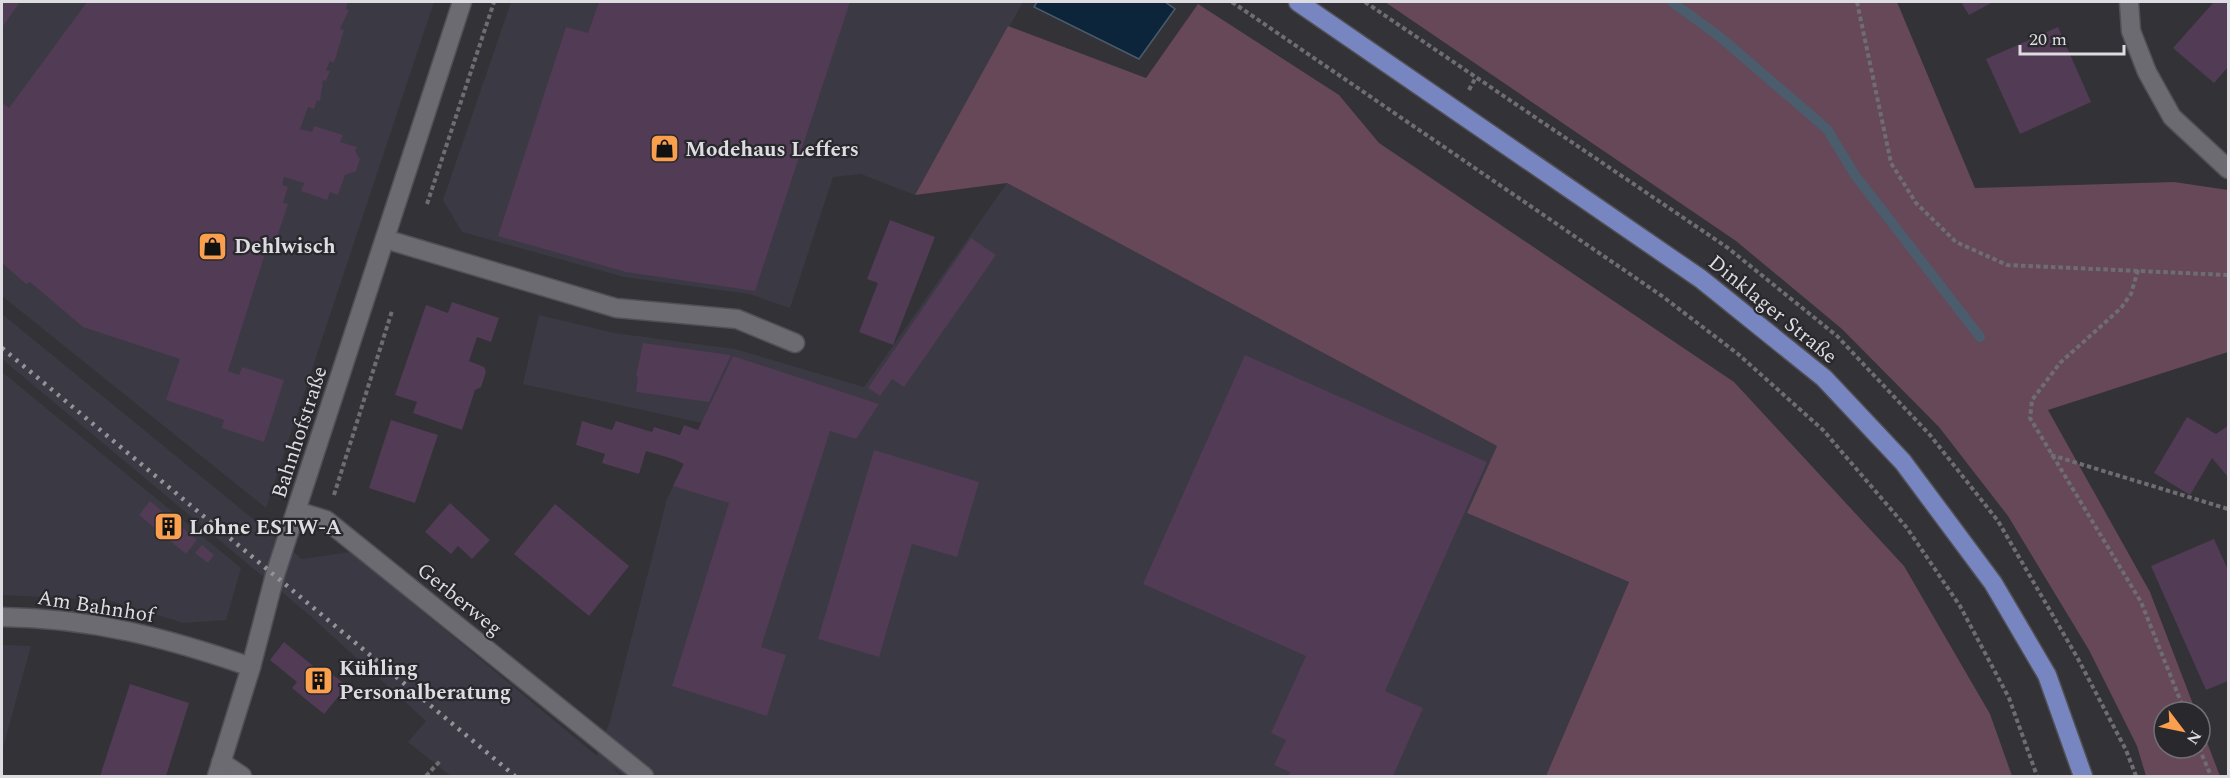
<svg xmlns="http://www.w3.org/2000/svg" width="2230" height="778" font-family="Spectral,serif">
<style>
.built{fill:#3b3944}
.green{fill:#664858}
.water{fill:#0c253b;stroke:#4b5c6c;stroke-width:1.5}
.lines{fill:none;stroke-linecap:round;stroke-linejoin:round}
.stream{stroke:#4b5c6c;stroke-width:10}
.building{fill:#513b55}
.minor-casing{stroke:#515055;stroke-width:21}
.major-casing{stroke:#515055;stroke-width:21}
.path{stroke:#6e6d72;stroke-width:4;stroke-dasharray:4.5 3;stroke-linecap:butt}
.minor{stroke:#6c6b71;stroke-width:18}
.major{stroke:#7785c1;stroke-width:18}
.rail{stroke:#949397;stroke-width:4.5;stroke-dasharray:3 6;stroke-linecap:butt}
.labels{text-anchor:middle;stroke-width:4.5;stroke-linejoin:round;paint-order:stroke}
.poi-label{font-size:21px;font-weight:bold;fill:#dddce0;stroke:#29282d;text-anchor:start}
.street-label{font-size:21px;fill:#dddce0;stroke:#29282d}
</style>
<rect width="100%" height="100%" fill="#333237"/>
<g class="built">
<polygon points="2,2 434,2 266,508 2,296"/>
<polygon points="511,2 1023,2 915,195 861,174 833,177 790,308 749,294 624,277 462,232 443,200"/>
<polygon points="1007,183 1497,446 1467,513 1629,582 1546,776 624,776 612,767 621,776 451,776 408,742 426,721 308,614 2,359 2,314 302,559 351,552 597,756 610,721 667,499 702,423 523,384 539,315 614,333 735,349 864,387"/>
<polygon points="2,372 241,568 226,620 184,623 107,600 2,595"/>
<polygon points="2,645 31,646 2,751"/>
</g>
<g class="green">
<polygon points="1385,2 1897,2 1975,188 2174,182 2228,190 2228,352 2048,410 2150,592 2196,712 2164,712 2164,748 2200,748 2200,724 2220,776 2146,776 2137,746 2089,650 2008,516 1939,427 1842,329 1736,241"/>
<polygon points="1198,4 1339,95 1379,143 1734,382 1904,566 1990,714 2012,776 1546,776 1629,582 1467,513 1497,446 1007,183 915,195 1008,26 1146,78"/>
</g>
<polygon class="water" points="1037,2 1165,2 1175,9 1139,59 1034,7"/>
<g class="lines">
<polyline class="stream" points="1672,2 1720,37 1827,129 1855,175 1980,337"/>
</g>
<g class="building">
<polygon points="2,2 20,2 3,26 2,25"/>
<polygon points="87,2 348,2 346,9 349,10 340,29 344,30 334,63 330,61 326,70 330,71 326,81 323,80 320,101 317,100 314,109 308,107 300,129 312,132 314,126 343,135 340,142 357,147 355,151 360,159 356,171 345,175 338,195 330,192 327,200 301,191 304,183 284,177 282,185 288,187 283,203 288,204 276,240 270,238 228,371 239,375 242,367 284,380 264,442 222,428 224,420 166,400 180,359 83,327 30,282 26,284 2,263 2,102 9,108"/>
<polygon points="599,2 850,2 755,291 626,272 498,236 566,27 588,33"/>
<polygon points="1961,2 1993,2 1969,15"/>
<polygon points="2214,2 2228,2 2228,67 2214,83 2173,48"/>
<polygon points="2058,27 2091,102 2020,134 1986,59"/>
<polygon points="890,220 935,237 893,345 859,332 878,283 867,279"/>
<polygon points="971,238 996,255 904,387 892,379 880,396 868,388"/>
<polygon points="452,302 499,318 491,342 477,337 469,361 484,367 486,372 481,387 475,390 462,430 413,413 417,402 395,395 426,305 448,313"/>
<polygon points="643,343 731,355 709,402 636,392 638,377 636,376"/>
<polygon points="1245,355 1487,462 1385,691 1423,708 1393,776 1288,776 1290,772 1274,765 1286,740 1271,733 1306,656 1143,584"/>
<polygon points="733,356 879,404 856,439 830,431 761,647 786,655 767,716 672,686 729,503 673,486 684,464 673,459 646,451 639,474 602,463 605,454 576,445 582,421 612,430 616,421 652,432 654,427 680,435 684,425 698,430"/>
<polygon points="2187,417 2216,434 2228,426 2228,477 2212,458 2190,495 2154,473"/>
<polygon points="391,420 438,435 415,503 369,488"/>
<polygon points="874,450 979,482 957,557 912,544 879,657 818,639"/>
<polygon points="150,501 197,540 186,554 139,515"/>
<polygon points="450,503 490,540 472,559 458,546 451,554 425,532"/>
<polygon points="555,504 629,566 589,616 514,554"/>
<polygon points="2214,539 2228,570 2228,681 2206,690 2151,566"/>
<polygon points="202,545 214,555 208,563 195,553"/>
<polygon points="284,642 329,679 333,675 347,686 324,714 292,688 297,682 270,660"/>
<polygon points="130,684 189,703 166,776 100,776"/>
</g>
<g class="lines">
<defs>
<g id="minor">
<polyline points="2129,2 2131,31 2147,72 2172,117 2228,169"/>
<polyline points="385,239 616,308 737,319 795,343"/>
<polyline points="297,511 326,520 644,776"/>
<path d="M2,617C91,618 168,638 251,667"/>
<polyline points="221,762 242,776"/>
<polyline points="217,776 251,667 275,575 462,2"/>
</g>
<polyline id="major" points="1298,2 1701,279 1824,378 1903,462 1993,583 2047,675 2083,776"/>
</defs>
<use href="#minor" class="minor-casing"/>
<use href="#major" class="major-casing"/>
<g class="path">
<polyline points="1232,2 1662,296 1738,354 1823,430 1907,528 1960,606 2009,698 2037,776"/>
<polyline points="1365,2 1728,248 1837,336 1930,435 1998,521 2077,657 2126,750 2136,776"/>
<polyline points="1857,2 1891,163 1916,203 1956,242 2007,265 2228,275"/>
<polyline points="1469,90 1476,77"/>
<polyline points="427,204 494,2"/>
<polyline points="2138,270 2131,294 2121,308 2060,363 2032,400 2030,418 2141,602 2185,712"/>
<polyline points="2051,455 2228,509"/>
<polyline points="334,495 392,311"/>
<polyline points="2199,748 2211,776"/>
<polyline points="426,776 440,761"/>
</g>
<use href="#minor" class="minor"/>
<use href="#major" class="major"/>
<polyline class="rail" points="2,348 515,776"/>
</g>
<defs>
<symbol id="shop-square" viewBox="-11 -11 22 22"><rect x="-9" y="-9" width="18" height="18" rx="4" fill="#fa9f4e" stroke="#29282d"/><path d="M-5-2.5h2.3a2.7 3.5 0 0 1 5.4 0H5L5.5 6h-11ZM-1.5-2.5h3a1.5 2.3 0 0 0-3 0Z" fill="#111"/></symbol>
<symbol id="building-square" viewBox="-11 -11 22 22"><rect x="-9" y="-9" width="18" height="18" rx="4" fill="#fa9f4e" stroke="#29282d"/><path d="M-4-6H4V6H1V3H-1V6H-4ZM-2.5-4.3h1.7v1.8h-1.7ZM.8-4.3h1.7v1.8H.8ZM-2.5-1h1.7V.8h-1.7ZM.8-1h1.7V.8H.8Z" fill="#111"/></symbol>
</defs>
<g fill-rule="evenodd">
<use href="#shop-square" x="648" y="132" width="33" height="33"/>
<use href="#shop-square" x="196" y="230" width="33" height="33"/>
<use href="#building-square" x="152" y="510" width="33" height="33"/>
<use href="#building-square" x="302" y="664" width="33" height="33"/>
</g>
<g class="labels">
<g class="poi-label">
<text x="685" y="156">Modehaus Leffers</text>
<text x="234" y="253">Dehlwisch</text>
<text x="189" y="534">Lohne ESTW-A</text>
<text x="339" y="675">Kühling<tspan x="339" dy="24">Personalberatung</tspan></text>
</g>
<g class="street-label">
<text transform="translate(1773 309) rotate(39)" y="7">Dinklager Straße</text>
<text transform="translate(299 432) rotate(-72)" y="7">Bahnhofstraße</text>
<text transform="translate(460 599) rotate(39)" y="7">Gerberweg</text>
<text transform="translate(96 606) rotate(9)" y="7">Am Bahnhof</text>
</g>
</g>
<rect width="2230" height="778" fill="none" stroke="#dddce0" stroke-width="6"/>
<g transform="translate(2182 730) rotate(122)"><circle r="28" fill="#29282d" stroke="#717075" stroke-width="1.5"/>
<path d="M0-4.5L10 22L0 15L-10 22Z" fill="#fa9f4e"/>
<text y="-9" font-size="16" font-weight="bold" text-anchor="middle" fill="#dddce0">N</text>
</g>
<path d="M2020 45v9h104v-9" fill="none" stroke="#dddce0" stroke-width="3"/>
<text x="2029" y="45" font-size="18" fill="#dddce0" stroke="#29282d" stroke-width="4.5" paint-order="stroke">20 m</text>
</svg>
